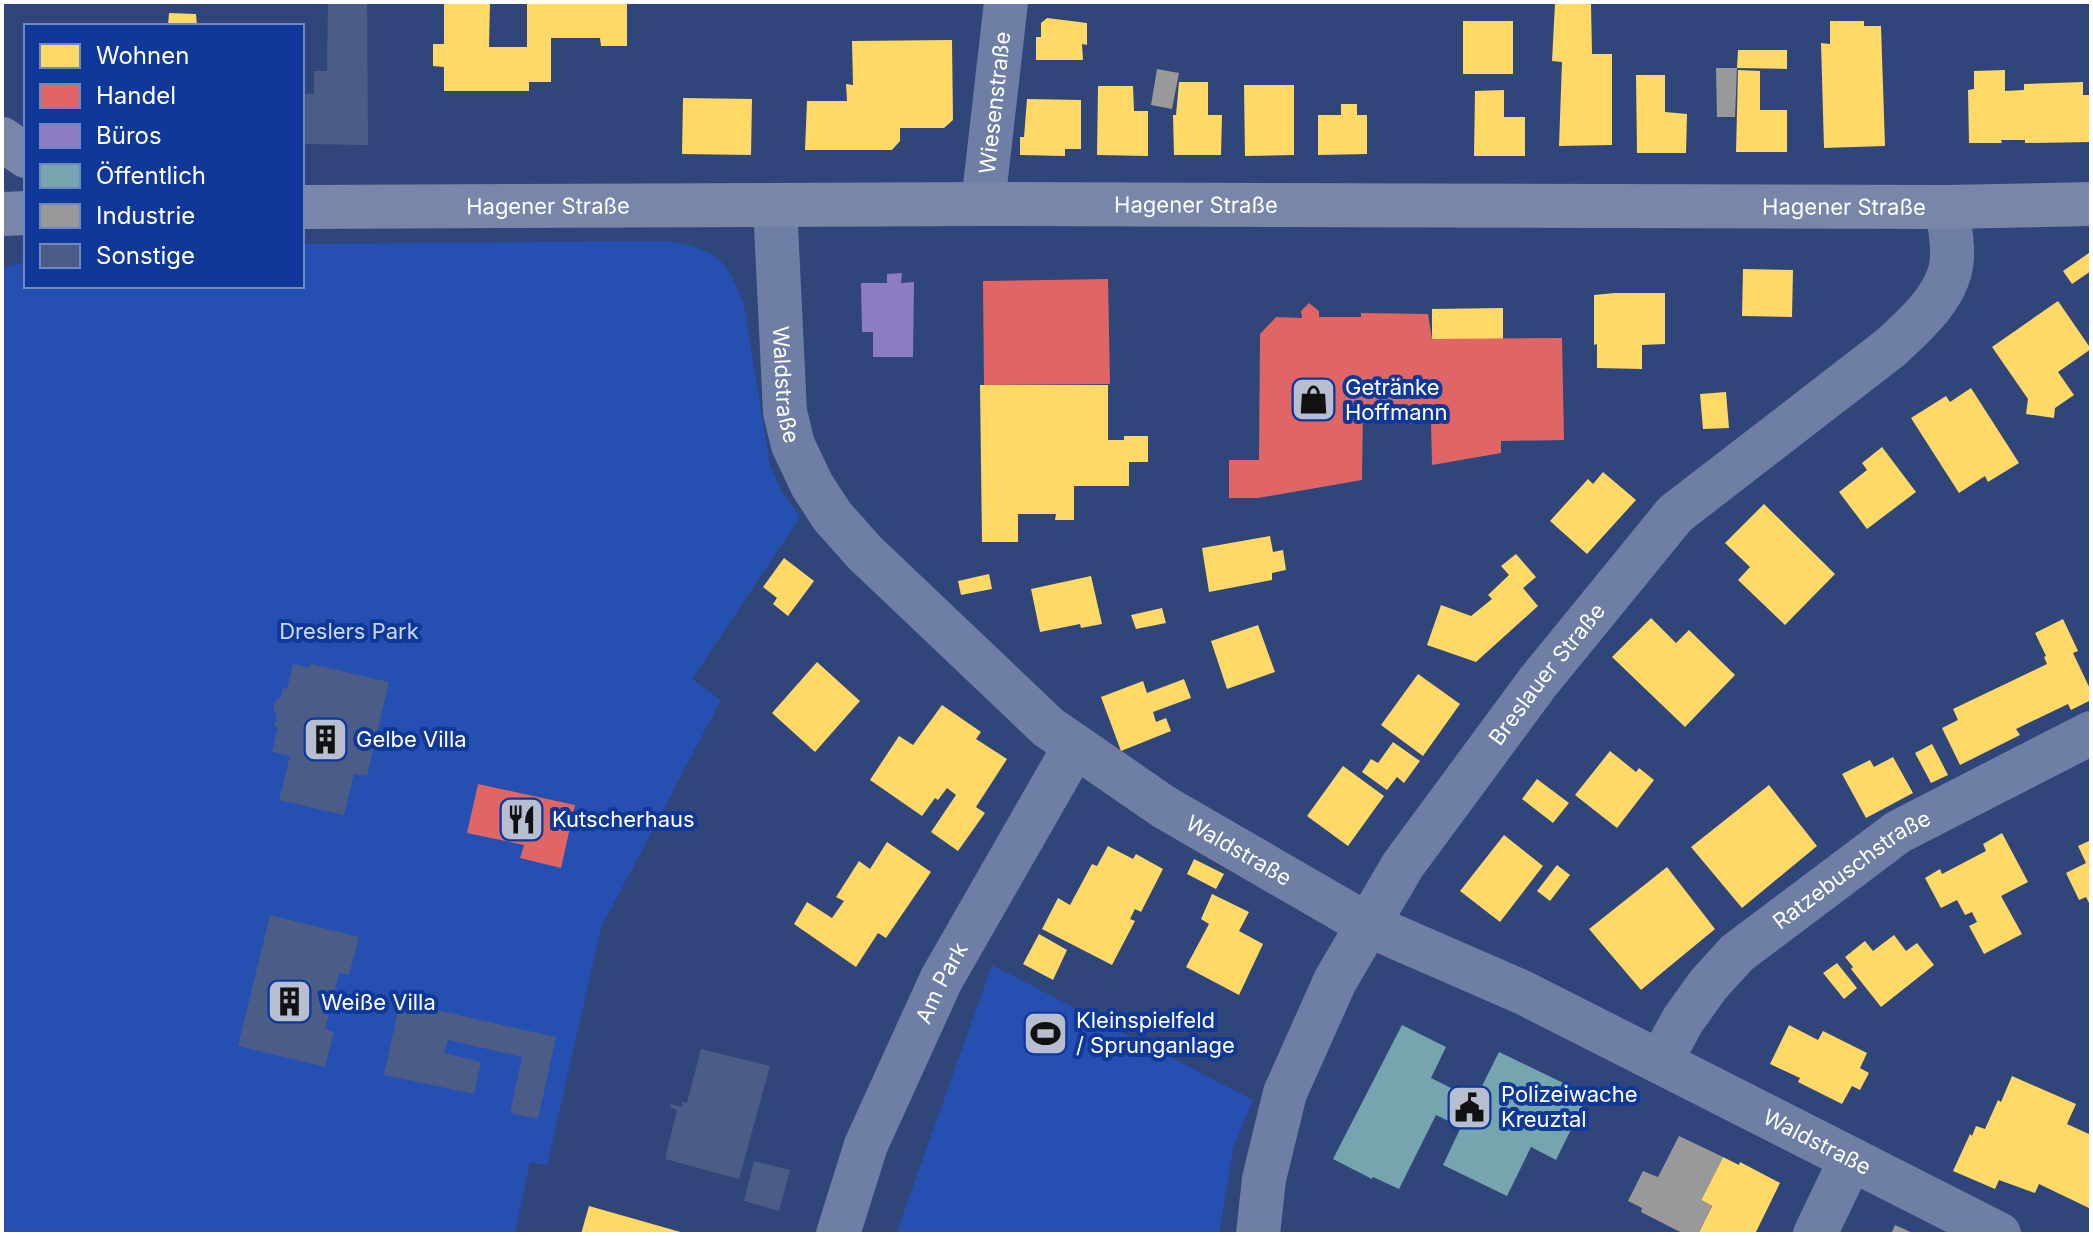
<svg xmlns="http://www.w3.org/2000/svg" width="2093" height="1236" font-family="Inter,sans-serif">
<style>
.green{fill:#254fb0}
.homes{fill:#ffd966}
.shops{fill:#e06666}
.offices{fill:#8e7cc3}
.public{fill:#76a5af}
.industry{fill:#999}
.building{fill:#4b5d87}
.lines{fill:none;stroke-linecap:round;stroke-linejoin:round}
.minor{stroke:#6f7ea4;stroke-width:44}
.major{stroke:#7886aa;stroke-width:44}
.labels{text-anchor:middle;stroke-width:8;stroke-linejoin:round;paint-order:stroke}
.street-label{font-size:22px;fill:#fff;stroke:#103899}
.poi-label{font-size:22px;fill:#fff;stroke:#103899;text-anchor:start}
.park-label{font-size:22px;fill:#cadafe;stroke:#103899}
</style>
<rect width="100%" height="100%" fill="#30457a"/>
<g class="green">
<path d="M665,241C714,248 727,257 744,305L770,465L782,492L800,517L692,679L721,700L601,928L547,1166L530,1162L515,1234H2V268L26,262V286H302V244Z"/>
<polygon points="992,965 1253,1100 1233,1148 1219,1234 896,1234"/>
</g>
<g class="homes">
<polygon points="444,2 490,2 489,47 527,47 527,2 627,2 627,46 601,46 600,38 551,38 551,82 529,82 529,91 444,91 444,67 433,66 433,44 444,44"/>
<polygon points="1555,3 1591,4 1592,54 1612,54 1612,145 1559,146 1562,62 1552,61"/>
<polygon points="169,13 196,14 197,26 168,26"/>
<polygon points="1047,18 1087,23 1087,45 1082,44 1083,60 1036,60 1036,37 1041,37 1041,23"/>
<rect x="1463" y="21" width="50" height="53"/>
<polygon points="1830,21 1864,21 1864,26 1881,26 1885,146 1824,148 1821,43 1830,44"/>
<polygon points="952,40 953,120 944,128 900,128 900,141 892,150 805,150 807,101 847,101 846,84 853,85 852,41"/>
<polygon points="1738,50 1787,50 1787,69 1737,68"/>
<polygon points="1738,70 1760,71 1760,110 1787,110 1787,152 1736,152"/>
<polygon points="2005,70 2005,91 2024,90 2024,84 2083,82 2083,95 2091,95 2091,142 2025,143 2025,140 2001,140 2002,143 1969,143 1968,90 1974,89 1974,71"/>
<polygon points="1636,75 1665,75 1665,112 1687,114 1686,153 1637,153"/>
<polygon points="1179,82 1208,82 1208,115 1222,115 1221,155 1174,155 1173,115 1176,115"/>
<polygon points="1244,85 1294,85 1294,155 1245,156"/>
<polygon points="1098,86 1133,86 1134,111 1148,111 1148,156 1097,155"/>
<polygon points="1504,90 1504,117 1525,117 1525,156 1474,156 1475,91"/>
<polygon points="683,98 752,99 751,155 682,154"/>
<polygon points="1027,99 1081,100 1081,149 1065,149 1065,156 1020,155 1020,137 1024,137"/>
<polygon points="1341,104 1357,104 1357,115 1367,115 1367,154 1318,155 1318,115 1341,115"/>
<polygon points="2089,253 2091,271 2072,284 2063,271"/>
<polygon points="1743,269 1793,270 1792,317 1742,316"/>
<polygon points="1615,293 1665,293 1665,344 1642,345 1642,369 1597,368 1597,344 1594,345 1594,295"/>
<polygon points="2058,301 2091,349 2058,372 2074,395 2055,408 2054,418 2026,414 2028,399 1992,347"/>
<polygon points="1503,308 1503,339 1432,339 1432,309"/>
<polygon points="980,385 1108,385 1108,440 1124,440 1124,436 1148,436 1148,462 1129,462 1129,486 1074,486 1074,520 1055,520 1056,514 1018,514 1018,542 982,542"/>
<polygon points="1971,388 2019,463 1988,482 1985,476 1959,493 1911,418 1946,396 1950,402"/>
<polygon points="1726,392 1729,428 1703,429 1700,394"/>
<polygon points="1882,447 1916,492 1867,529 1839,492 1867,470 1862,463"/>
<polygon points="1603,472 1636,500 1587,554 1550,521 1588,479 1593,484"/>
<polygon points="1764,504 1835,574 1785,625 1738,580 1750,567 1725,543"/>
<polygon points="1270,536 1273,552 1283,550 1286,570 1272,573 1272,580 1209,592 1202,548"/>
<polygon points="1516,554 1536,577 1523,588 1538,606 1476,662 1427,645 1441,605 1471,616 1492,599 1488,595 1509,575 1501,566"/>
<polygon points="784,558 814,581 788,616 773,604 777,598 763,587"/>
<polygon points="989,574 992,589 961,595 958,581"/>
<polygon points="1091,576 1102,624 1081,628 1080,624 1040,632 1031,589"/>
<polygon points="1162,608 1166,623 1136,629 1131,615"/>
<polygon points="1651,618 1676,643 1689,630 1735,675 1685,727 1612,657"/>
<polygon points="2063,619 2078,651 2073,653 2091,691 2091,700 2071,710 2068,704 2016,729 2020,735 1960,765 1942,728 1958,720 1953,709 2047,664 2044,657 2046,656 2035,633"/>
<polygon points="1258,625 1275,672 1227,689 1211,641"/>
<polygon points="817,662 860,701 815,752 772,713"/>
<polygon points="1418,674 1460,704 1423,756 1381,725"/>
<polygon points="1184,679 1191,698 1153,712 1156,722 1166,718 1171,731 1121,751 1101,697 1143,681 1147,693"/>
<polygon points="942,705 981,732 976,739 1007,759 976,807 985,813 958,851 931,832 956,795 947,788 938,800 935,798 922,816 870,780 899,736 913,745"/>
<polygon points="1393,742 1420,761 1404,783 1397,777 1387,790 1362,772 1371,759 1378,763"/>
<polygon points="1932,744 1948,775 1931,783 1915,753"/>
<polygon points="1610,751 1636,772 1639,768 1654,780 1617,828 1575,795"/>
<polygon points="1893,757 1913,793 1866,818 1842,774 1870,760 1874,767"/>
<polygon points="1343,766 1384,796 1348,846 1307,816"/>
<polygon points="1537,779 1569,803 1553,823 1522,799"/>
<polygon points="1769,785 1817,846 1742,908 1691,847"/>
<polygon points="2002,833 2028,882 2001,896 2022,934 1984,954 1969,926 1977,922 1972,912 1965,915 1957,900 1941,908 1925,878 1940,869 1942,874 1986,851 1983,844"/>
<polygon points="1504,835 1543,866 1500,922 1460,891"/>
<polygon points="2091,840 2091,907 2086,897 2079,900 2066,873 2086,863 2078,846"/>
<polygon points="887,842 931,872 886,938 878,933 856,967 794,924 807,902 832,918 844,901 836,897 859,861 870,869"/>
<polygon points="1108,846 1133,859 1136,854 1163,869 1141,912 1135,909 1130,919 1135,921 1112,965 1042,929 1058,898 1070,905 1092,864 1097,866"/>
<polygon points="1194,859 1224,874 1216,889 1187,874"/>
<polygon points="1557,865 1570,875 1550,901 1537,891"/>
<polygon points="1667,867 1715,929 1641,990 1589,929"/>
<polygon points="1212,894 1249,912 1239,931 1263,944 1239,995 1186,967 1209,924 1201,919"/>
<polygon points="1039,934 1067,950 1053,980 1023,964"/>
<polygon points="1894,935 1906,951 1917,943 1934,965 1881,1007 1851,969 1853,967 1845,957 1865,941 1873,951"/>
<polygon points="1837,963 1857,988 1844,999 1823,973"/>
<polygon points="1789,1025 1818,1040 1823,1031 1867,1053 1860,1068 1869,1073 1860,1090 1852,1086 1842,1104 1798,1082 1800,1078 1770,1064"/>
<polygon points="2012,1076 2076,1104 2067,1124 2091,1135 2091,1209 2039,1184 2035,1193 1999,1180 1995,1189 1953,1171 1970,1134 1972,1136 1976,1126 1985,1129 1998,1100 2001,1102"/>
<polygon points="1723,1157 1739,1165 1740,1162 1780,1183 1755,1234 1698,1234 1712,1206 1701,1200"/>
<polygon points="589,1206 684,1233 683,1234 581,1234"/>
</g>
<g class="shops">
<polygon points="1108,279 1110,384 984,385 983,281"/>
<polygon points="1309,303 1319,311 1319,317 1361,317 1361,313 1428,314 1432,339 1562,338 1564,440 1501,441 1501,453 1432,465 1431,423 1395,424 1395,414 1372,415 1371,407 1363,407 1362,480 1258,498 1229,498 1229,460 1259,460 1260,334 1276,317 1302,318 1301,311"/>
<polygon points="478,784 575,805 561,868 520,858 524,845 467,833"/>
</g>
<polygon class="offices" points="902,273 901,283 914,282 913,357 873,357 873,332 862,332 861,283 887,283 887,274"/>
<polygon class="public" points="1402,1025 1446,1047 1431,1078 1475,1100 1499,1052 1588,1095 1556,1160 1531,1147 1507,1196 1443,1165 1461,1127 1436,1115 1399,1189 1373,1177 1372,1179 1333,1159"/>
<g class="industry">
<polygon points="1716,68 1737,68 1735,117 1717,117"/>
<polygon points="1157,69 1179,73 1172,109 1151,105"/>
<polygon points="1679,1136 1723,1157 1701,1200 1712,1206 1698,1234 1684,1234 1641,1212 1642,1208 1628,1201 1643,1171 1658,1177"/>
<polygon points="1895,1225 1915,1234 1891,1234"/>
</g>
<g class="building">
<polygon points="328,2 367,2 368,145 302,144 302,94 314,94 314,71 327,71"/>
<polygon points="293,664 310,668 311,664 389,682 367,776 354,774 344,815 279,800 290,756 272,752 278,727 274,726 277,716 273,708 277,699 281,697 283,688 287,689"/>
<polygon points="270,915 359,937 349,975 339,973 325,1029 334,1032 325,1067 238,1046"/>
<polygon points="400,1002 556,1037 538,1119 510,1113 522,1057 448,1040 444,1053 481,1062 474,1094 384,1075"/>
<polygon points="701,1049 770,1066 739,1179 665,1159 677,1110 670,1107 671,1104 682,1107 682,1102 687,1103"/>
<polygon points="754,1161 790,1170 779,1211 744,1201"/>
</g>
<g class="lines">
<g class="minor">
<path id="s1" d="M983,204L1006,2"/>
<path id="s2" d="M775,205L785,412L793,445L812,485L832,516L865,553L1048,727L1164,807L1368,925L1524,993L1999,1234"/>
<path id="s3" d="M1660,1062L1683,1020L1708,985L1737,953L1898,832L2091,733"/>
<path id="s4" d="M838,1234L866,1145L941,980L1075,746"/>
<path id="s5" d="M1258,1234L1264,1179L1285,1093L1335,981L1403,865L1538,682L1675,514L1890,348C1915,325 1951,294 1952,257C1953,241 1949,223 1947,207"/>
<polyline points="1815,1234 1851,1159"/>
</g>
<g class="major">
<polyline points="2,139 26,156"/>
<path id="s6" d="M302,207L983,204L1947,207L2091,204"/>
<polyline points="2,214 26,213"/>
</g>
</g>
<defs>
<symbol id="shop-square" viewBox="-11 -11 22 22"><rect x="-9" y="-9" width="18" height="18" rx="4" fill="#b7bed0" stroke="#103899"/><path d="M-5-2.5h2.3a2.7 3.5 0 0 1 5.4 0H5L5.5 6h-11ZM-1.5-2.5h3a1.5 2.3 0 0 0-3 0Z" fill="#111"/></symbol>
<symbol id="building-square" viewBox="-11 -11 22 22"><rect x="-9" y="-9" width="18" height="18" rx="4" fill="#b7bed0" stroke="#103899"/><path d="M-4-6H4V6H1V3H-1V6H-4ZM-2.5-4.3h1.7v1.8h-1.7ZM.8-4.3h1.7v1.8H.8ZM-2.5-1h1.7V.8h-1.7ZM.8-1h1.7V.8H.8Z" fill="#111"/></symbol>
<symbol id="restaurant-square" viewBox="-11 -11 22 22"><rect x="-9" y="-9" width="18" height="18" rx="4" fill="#b7bed0" stroke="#103899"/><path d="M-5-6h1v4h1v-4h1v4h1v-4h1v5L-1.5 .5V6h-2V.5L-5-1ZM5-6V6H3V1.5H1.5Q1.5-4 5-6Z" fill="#111"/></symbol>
<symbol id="stadium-square" viewBox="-11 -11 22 22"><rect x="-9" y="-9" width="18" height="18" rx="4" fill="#b7bed0" stroke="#103899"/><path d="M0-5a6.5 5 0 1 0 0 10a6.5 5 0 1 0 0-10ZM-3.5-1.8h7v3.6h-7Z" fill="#111"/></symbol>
<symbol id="civic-square" viewBox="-11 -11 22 22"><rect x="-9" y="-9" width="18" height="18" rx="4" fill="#b7bed0" stroke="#103899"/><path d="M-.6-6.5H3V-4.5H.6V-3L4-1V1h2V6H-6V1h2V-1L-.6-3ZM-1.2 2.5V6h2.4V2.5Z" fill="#111"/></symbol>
</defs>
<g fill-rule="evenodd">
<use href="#shop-square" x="1288" y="374" width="51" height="51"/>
<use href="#building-square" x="300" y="714" width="51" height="51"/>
<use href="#restaurant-square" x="496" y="794" width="51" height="51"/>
<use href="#building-square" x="264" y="976" width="51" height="51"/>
<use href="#stadium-square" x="1020" y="1008" width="51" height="51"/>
<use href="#civic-square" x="1444" y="1082" width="51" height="51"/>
</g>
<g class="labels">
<g class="street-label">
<text dy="8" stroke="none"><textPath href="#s1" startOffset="102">Wiesenstraße</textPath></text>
<text dy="8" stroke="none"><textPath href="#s6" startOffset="246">Hagener Straße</textPath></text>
<text dy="8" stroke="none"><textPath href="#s6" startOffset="894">Hagener Straße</textPath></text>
<text dy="8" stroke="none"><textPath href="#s6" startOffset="1542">Hagener Straße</textPath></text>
<text dy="8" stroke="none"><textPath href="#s2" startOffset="180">Waldstraße</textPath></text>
<text dy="8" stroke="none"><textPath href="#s5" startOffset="640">Breslauer Straße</textPath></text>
<text dy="8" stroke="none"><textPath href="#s2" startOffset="852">Waldstraße</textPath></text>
<text dy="8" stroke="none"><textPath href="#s3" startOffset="276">Ratzebuschstraße</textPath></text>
<text dy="8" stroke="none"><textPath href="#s4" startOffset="272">Am Park</textPath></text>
<text dy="8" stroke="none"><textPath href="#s2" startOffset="1500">Waldstraße</textPath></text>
</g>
<g class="poi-label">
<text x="1345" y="395">Getränke<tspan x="1345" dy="25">Hoffmann</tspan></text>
<text x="356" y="747">Gelbe Villa</text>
<text x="552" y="827">Kutscherhaus</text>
<text x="321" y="1010">Weiße Villa</text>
<text x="1076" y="1028">Kleinspielfeld<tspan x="1076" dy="25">/ Sprunganlage</tspan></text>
<text x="1501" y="1102">Polizeiwache<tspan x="1501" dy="25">Kreuztal</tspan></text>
</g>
<g class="park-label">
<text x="349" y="639">Dreslers Park</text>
</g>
</g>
<rect width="2093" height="1236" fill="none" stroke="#ffffff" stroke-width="8"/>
<rect x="24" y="24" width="280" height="264" fill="#103899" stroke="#7088c2" stroke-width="2"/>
<rect x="40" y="44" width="40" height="24" fill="#ffd966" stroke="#7088c2" stroke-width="2"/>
<text x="96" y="64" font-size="24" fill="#ffffff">Wohnen</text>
<rect x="40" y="84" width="40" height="24" fill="#e06666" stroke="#7088c2" stroke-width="2"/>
<text x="96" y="104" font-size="24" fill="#ffffff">Handel</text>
<rect x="40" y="124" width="40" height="24" fill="#8e7cc3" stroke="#7088c2" stroke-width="2"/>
<text x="96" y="144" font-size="24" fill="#ffffff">Büros</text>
<rect x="40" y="164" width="40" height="24" fill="#76a5af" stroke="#7088c2" stroke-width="2"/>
<text x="96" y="184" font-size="24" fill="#ffffff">Öffentlich</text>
<rect x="40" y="204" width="40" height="24" fill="#999999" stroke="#7088c2" stroke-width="2"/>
<text x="96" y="224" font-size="24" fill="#ffffff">Industrie</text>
<rect x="40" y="244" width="40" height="24" fill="#4b5d87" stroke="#7088c2" stroke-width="2"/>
<text x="96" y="264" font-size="24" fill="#ffffff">Sonstige</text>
</svg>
